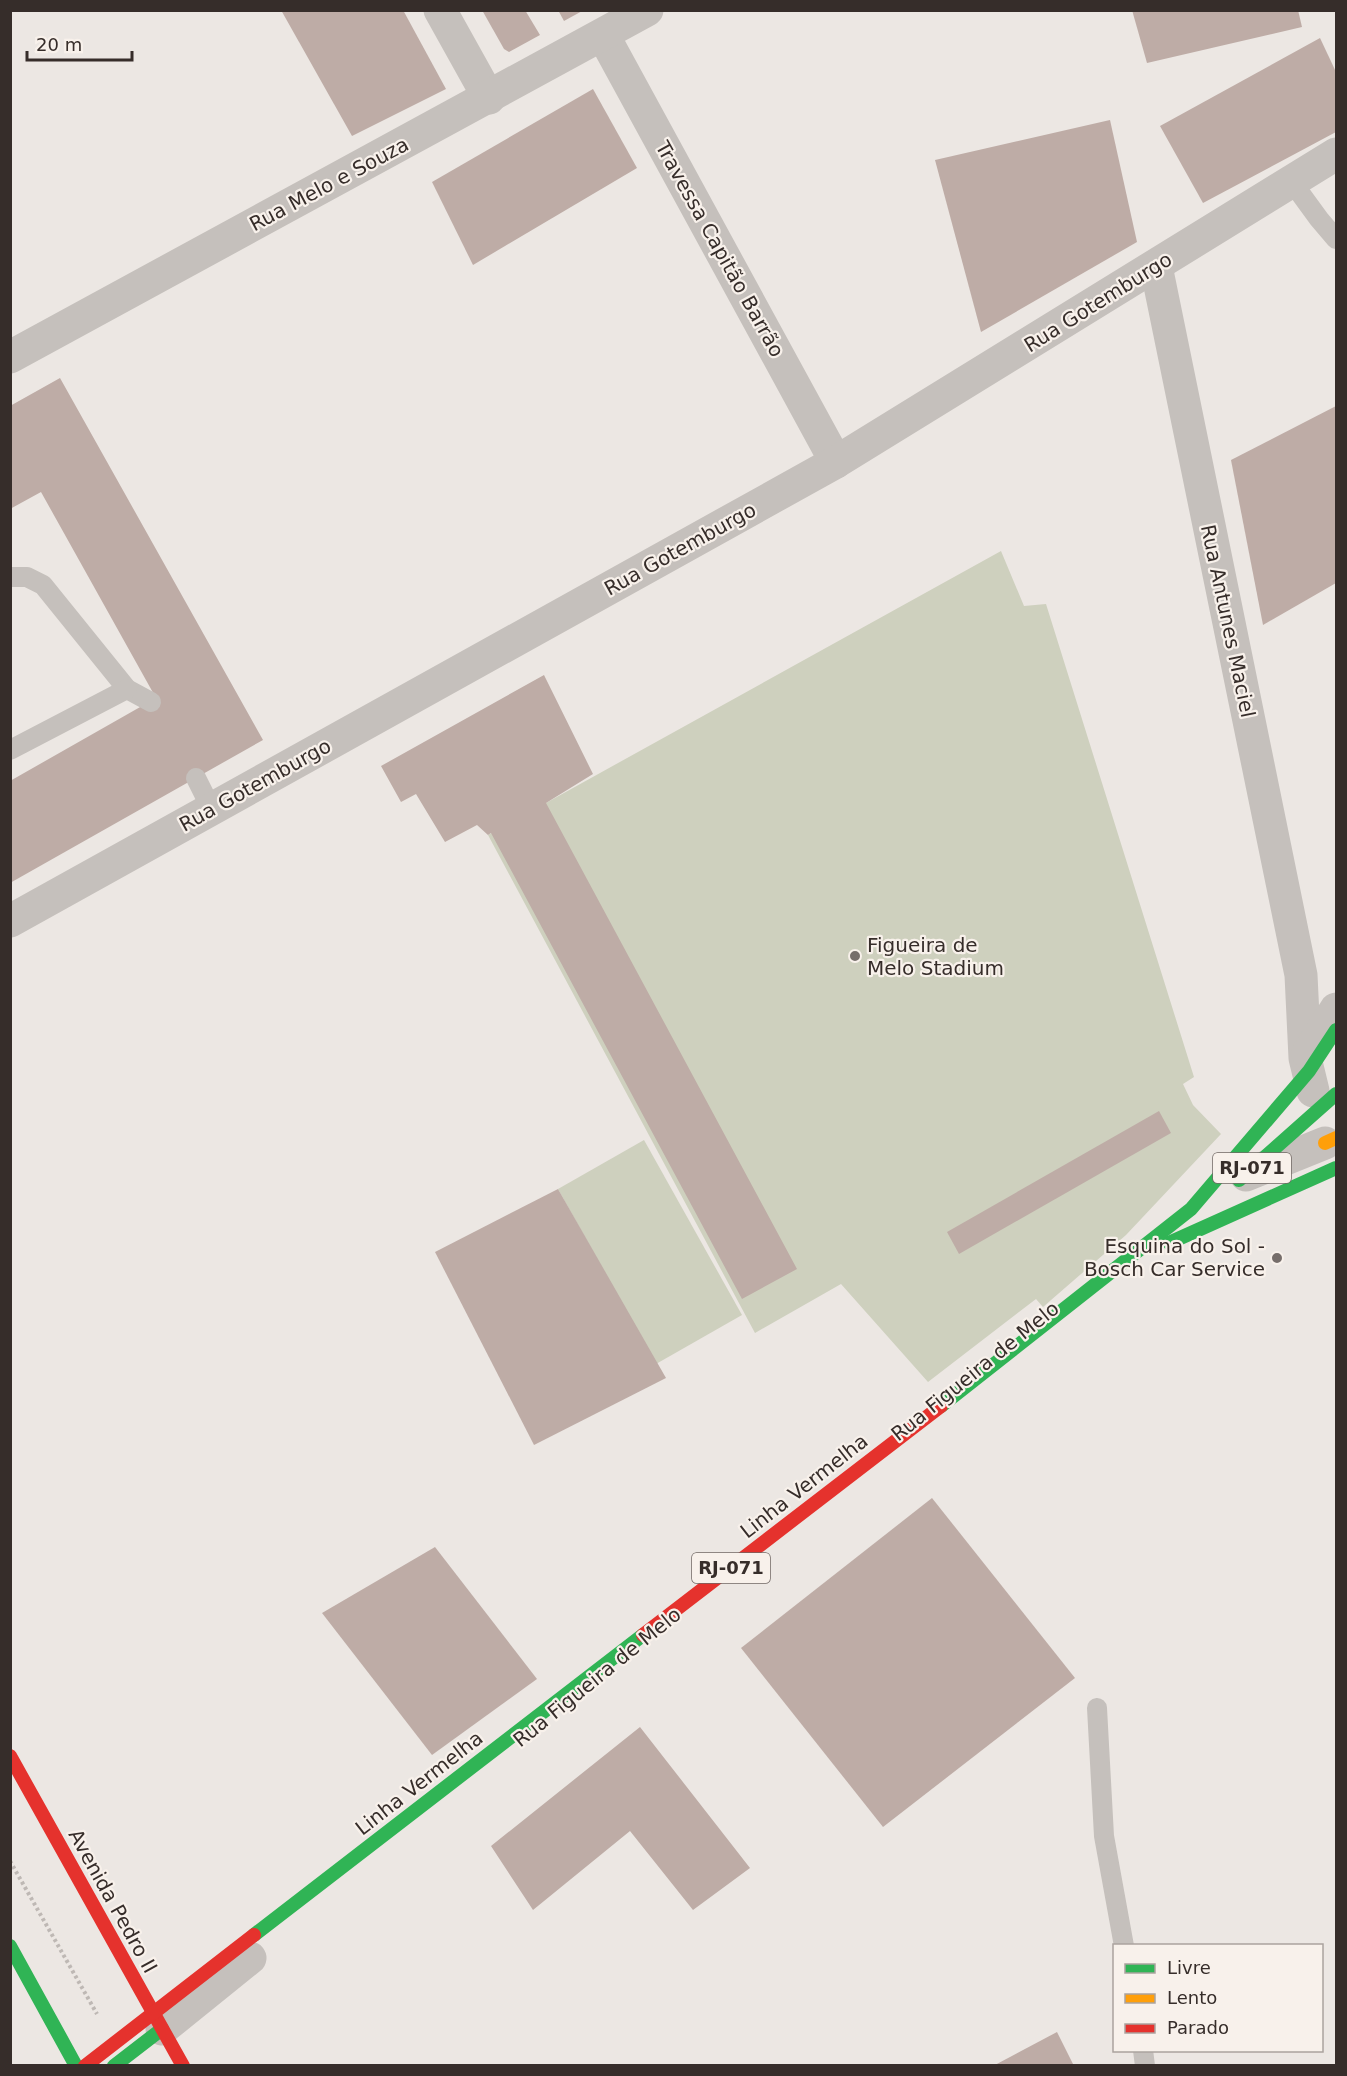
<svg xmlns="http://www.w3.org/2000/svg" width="1347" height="2076" font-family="'DejaVu Sans',sans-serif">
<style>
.green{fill:#ced0be}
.building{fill:#beaca6}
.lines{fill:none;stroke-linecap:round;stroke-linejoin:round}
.path{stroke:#beb8b4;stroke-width:4;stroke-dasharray:3 3;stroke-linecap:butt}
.lane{stroke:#c5c0bc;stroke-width:20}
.street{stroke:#c5c0bc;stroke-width:33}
.fast{stroke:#30b455;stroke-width:14}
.slow{stroke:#ff9f0a;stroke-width:14}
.jam{stroke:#e5322d;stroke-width:14}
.fast-bridge{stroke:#30b455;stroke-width:14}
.jam-bridge{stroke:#e5322d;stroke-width:14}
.poi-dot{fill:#766e6b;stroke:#f8f1eb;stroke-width:2}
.labels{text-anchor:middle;stroke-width:4.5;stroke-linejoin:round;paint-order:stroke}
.shield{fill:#f8f1eb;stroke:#706864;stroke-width:1.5}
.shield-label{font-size:18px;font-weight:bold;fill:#362d2a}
.street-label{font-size:20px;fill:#362d2a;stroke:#f8f1eb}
.poi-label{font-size:20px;fill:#362d2a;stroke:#f8f1eb;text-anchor:start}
</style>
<rect width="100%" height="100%" fill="#ece7e3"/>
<g class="green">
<polygon points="1001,551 1024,606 1046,604 1194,1077 1183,1084 1193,1105 1221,1134 1126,1235 1043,1307 1036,1299 928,1382 841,1284 755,1333 488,835"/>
<polygon points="644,1140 742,1315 656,1364 558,1189"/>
</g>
<g class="building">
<polygon points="281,10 403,10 446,89 352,136"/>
<polygon points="482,10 525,10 540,35 509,52 504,49"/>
<polygon points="558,10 584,10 564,21"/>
<polygon points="1132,10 1298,10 1302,27 1147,63"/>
<polygon points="1320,38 1336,72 1336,132 1203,203 1160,126"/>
<polygon points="593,89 637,168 473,265 432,182"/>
<polygon points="1110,120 1137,242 981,332 935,160"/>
<polygon points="60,378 263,740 10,883 10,781 156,698 41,492 10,509 10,406"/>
<polygon points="1336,406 1336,583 1263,625 1231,460"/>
<polygon points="544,675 593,774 546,803 797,1269 742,1299 491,833 488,835 477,825 445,842 416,794 401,802 381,766"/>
<polygon points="1159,1111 1171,1133 959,1254 947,1232"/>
<polygon points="558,1189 666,1378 534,1445 435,1252"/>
<polygon points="932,1498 1075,1678 883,1827 741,1648"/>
<polygon points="435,1547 537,1679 432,1755 322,1613"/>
<polygon points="640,1727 750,1868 693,1910 630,1831 533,1910 491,1846"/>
<polygon points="1057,2032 1074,2066 993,2066"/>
</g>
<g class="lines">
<polyline class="path" points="10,1861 97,2014"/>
<g class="lane">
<polyline points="1292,182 1319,219 1336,239"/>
<polyline points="10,577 27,577 43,585 127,689 151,702"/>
<polyline points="10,750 127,689"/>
<polyline points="196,778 212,810"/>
<polyline points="1097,1708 1104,1836 1124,1946"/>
<polyline points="1143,2050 1145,2066"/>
</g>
<g class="street">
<polyline points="440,10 489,98"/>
<polyline points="603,35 836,462"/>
<polyline points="1156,266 1301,975 1305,1058 1313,1091"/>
<polyline points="10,357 647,10"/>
<polyline points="10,921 836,462 1336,154"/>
<polyline points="1308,1053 1336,1009"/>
<polyline points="1246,1175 1325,1143"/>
<polyline points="162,2029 250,1958"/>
</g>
<g class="fast">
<polyline points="10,1946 76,2066"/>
<polyline points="114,2066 162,2029"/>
</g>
<polyline class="slow" points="1325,1143 1336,1138"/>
<polyline class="jam" points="10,1756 183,2066"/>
<g class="fast-bridge">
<polyline points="1239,1180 1336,1094"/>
<polyline points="1169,1243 1336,1168"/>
<polyline points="941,1406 1191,1209 1309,1071 1336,1030"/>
<polyline points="254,1935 643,1635"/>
</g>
<g class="jam-bridge">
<polyline points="643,1635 941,1406"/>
<polyline points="85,2066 254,1935"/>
</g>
</g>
<g class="poi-dot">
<circle cx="855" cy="956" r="6"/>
<circle cx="1277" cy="1258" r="6"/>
</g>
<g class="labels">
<g class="shield">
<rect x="1213" y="1153" width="78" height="30" rx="4.5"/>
<rect x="692" y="1553" width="78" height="30" rx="4.5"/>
</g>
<g class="shield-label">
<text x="1252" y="1174">RJ-071</text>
<text x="731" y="1574">RJ-071</text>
</g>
<g class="street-label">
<text transform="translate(329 184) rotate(-28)" y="7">Rua Melo e Souza</text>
<text transform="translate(720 249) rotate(61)" y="7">Travessa Capitão Barrão</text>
<text transform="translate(1098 302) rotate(-32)" y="7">Rua Gotemburgo</text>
<text transform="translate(680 549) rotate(-29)" y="7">Rua Gotemburgo</text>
<text transform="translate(1228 621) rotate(78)" y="7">Rua Antunes Maciel</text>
<text transform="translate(255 785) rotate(-29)" y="7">Rua Gotemburgo</text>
<text transform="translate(975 1371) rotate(-39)" y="7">Rua Figueira de Melo</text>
<text transform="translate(804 1486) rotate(-38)" y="7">Linha Vermelha</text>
<text transform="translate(597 1677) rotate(-39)" y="7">Rua Figueira de Melo</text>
<text transform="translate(419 1783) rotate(-38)" y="7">Linha Vermelha</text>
<text transform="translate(113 1901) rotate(61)" y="7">Avenida Pedro II</text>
</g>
<g class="poi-label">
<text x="867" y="952">Figueira de<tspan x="867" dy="23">Melo Stadium</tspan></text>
<text x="1265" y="1253" text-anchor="end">Esquina do Sol -<tspan x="1265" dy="23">Bosch Car Service</tspan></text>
</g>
</g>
<rect width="1347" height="2076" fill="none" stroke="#362d2a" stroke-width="24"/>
<rect x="1113" y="1944" width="210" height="108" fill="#f8f1eb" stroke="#aaa39e" stroke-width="1.5"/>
<rect x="1125" y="1964" width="30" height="9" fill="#30b455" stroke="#aaa39e" stroke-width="1.5"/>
<text x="1167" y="1974" font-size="18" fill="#362d2a">Livre</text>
<rect x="1125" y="1994" width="30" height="9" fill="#ff9f0a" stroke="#aaa39e" stroke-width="1.5"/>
<text x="1167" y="2004" font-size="18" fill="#362d2a">Lento</text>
<rect x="1125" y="2024" width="30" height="9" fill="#e5322d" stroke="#aaa39e" stroke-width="1.5"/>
<text x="1167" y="2034" font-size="18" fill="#362d2a">Parado</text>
<path d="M27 51v9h105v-9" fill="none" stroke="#362d2a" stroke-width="3"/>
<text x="36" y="51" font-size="18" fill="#362d2a" stroke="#f8f1eb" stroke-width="4.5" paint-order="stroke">20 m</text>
</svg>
